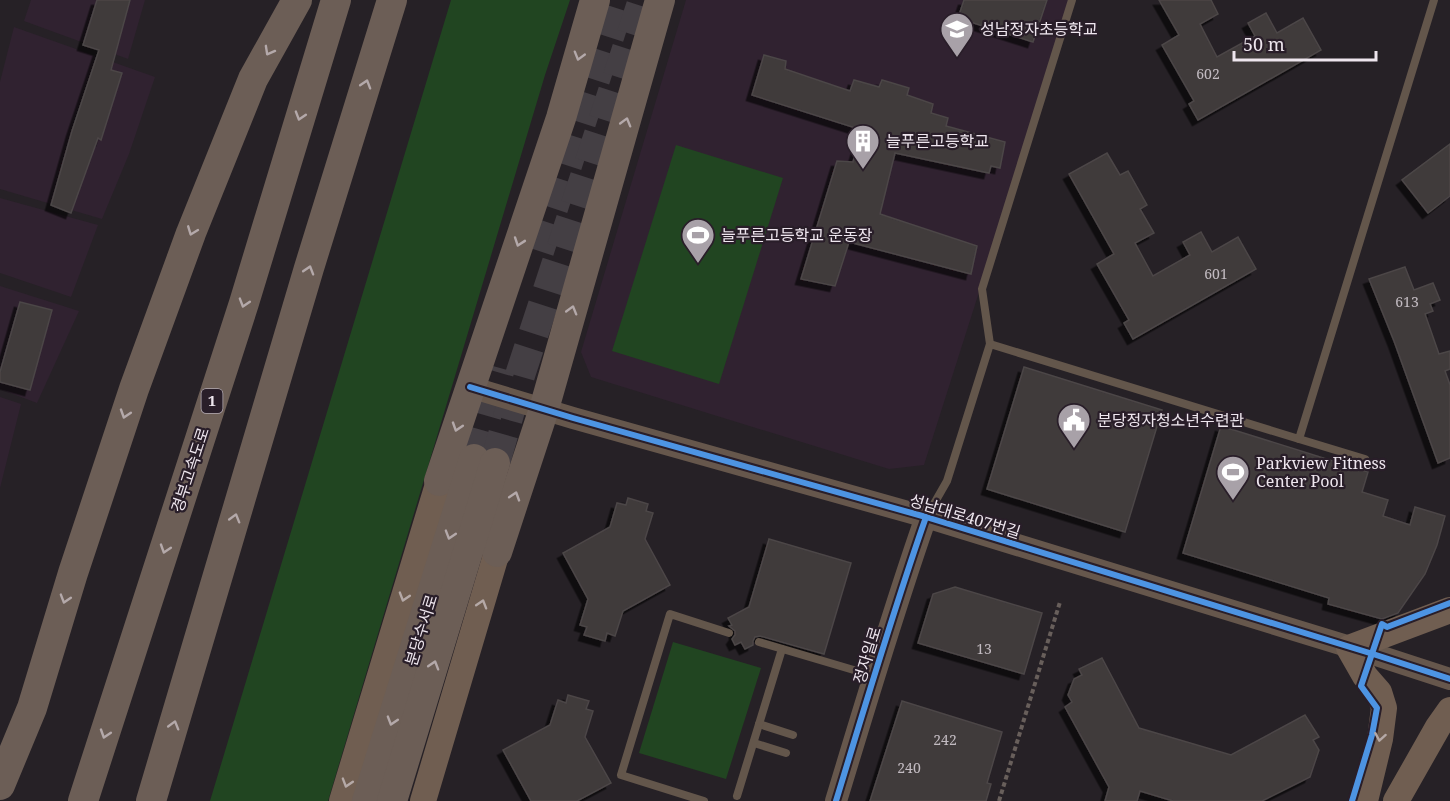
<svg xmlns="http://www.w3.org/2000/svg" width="1450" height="801" font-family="'Noto Serif','Noto Sans KR',serif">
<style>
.built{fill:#302230}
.green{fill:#214521}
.building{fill:#3f3a3b;stroke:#4c4647;stroke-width:1.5;filter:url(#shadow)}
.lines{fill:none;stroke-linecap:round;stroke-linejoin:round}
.highway-tunnel{stroke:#443f44;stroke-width:30;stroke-dasharray:30 15;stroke-linecap:butt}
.path{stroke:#685f5b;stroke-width:4;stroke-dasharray:4.5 3;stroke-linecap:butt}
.lane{stroke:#63564b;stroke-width:8}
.secondary{stroke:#66574c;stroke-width:22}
.primary{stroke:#705e51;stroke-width:26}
.highway{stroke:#6c5e56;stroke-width:30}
.cycleway-casing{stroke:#291e29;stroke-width:10}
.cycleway{stroke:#4d94e3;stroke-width:6}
.oneway{stroke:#b4a9aa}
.oneway2{stroke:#b5a9a7}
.labels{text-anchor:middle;stroke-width:4.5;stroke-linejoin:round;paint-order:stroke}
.number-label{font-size:14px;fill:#c2bbc1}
.shield{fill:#291e29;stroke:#b3aab3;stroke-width:1.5}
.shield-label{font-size:15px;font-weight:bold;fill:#eee6ee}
.poi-label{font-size:16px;fill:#eee6ee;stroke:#291e29;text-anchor:start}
.street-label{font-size:16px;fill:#eee6ee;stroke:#291e29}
</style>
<defs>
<filter id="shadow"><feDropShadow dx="-5.5" dy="5.5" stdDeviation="0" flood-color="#0009"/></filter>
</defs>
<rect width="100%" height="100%" fill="#262126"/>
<g class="built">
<polygon points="31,0 145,0 128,59 24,21"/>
<polygon points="686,0 1072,0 924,465 889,469 591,377 581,352"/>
<polygon points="14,27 155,77 129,154 102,219 0,189 0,82"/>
<polygon points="0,198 98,225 71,297 0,273"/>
<polygon points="0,286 79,311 37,403 0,389"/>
<polygon points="0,397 21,404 0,488"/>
</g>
<g class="green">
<polygon points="451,0 570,0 545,75 328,801 210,801"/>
<polygon points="676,145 783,178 719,384 612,351"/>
<polygon points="673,642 761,668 726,779 639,753"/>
</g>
<g class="building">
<polygon points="97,0 130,0 111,70 122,73 101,140 98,138 71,213 51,205 72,131 99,50 83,45"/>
<polygon points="964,0 1047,0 1033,42 958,18"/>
<polygon points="1159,0 1211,0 1218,14 1200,24 1217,57 1255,36 1248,23 1266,13 1277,33 1303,18 1321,50 1198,120 1189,104 1194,101 1162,45 1179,35"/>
<polygon points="764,55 786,61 785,69 850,91 854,80 879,87 882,80 909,88 907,95 933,104 931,113 948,118 946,126 1005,142 1000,168 991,166 989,173 895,153 880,214 977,246 971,274 849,242 835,286 801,279 837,161 853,162 862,130 752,95"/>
<polygon points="1450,144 1450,196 1428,213 1402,180"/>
<polygon points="1107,153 1120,175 1128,171 1147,205 1140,209 1154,233 1135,243 1153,276 1190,255 1183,242 1201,232 1212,252 1238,237 1256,269 1133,339 1124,323 1129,320 1097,264 1114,254 1069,174"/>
<polygon points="1405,267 1414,290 1433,283 1440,300 1430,304 1433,311 1425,314 1439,354 1450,351 1450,369 1445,371 1450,385 1450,458 1438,463 1394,341 1369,279"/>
<polygon points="20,302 52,310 30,390 0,382 0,372"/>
<polygon points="1024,367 1162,410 1125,532 987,489"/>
<polygon points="1221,426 1368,472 1362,492 1388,500 1383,516 1410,525 1415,507 1445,516 1437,545 1425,574 1398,613 1382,619 1328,604 1329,598 1183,553"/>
<polygon points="628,498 648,504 646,511 653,513 645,539 670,585 623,611 615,636 607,633 605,641 584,635 587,627 580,625 588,599 563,553 610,527 617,503 626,505"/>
<polygon points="769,539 851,563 824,654 760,636 755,637 753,641 753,645 745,649 741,642 735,645 732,639 735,635 735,631 729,626 732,625 728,618 749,607"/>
<polygon points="955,587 1042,613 1024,674 918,643 933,594"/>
<polygon points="1102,658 1139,728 1231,755 1305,715 1319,737 1313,740 1319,750 1310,777 1262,801 1173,801 1140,791 1137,801 1105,801 1109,787 1065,707 1072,702 1068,695 1074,679 1082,675 1079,669"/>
<polygon points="568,695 589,701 586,709 593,711 585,737 611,783 577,801 531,801 503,750 550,725 558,700 566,703"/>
<polygon points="902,701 1002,732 987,783 991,784 986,801 870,801"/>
</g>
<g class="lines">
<g class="highway-tunnel">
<polyline points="539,251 621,0"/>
<polyline points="474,459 500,368"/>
<polyline points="495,463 521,372 643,0"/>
</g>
<polyline class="path" points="999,801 1060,602"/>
<g class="lane">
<polyline points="990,344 982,289 1072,0"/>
<polyline points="1299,439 1365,459"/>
<polyline points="927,516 947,481 990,344 1299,439 1434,0"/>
<polyline points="759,642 874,676"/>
<polyline points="759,724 793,735"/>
<polyline points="754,743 786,753"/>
<polyline points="737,796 782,649"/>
<polyline points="704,801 621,775 670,614 729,633"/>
</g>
<g class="secondary">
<polyline points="470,387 573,418 926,517 1373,654 1450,679"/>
<path d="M836,801C865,706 893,611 926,517"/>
</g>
<g class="primary">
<polyline points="342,801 439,481"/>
<polyline points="423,801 497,552"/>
<polyline points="1365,801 1380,739 1384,708 1379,692 1365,676 1349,648 1450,610"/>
<polyline points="1396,801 1438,727 1450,710"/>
</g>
<g class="highway">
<polyline points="439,481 561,118 595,0"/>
<polyline points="497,552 544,409 660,0"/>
<polyline points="0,785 32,708 73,573 134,389 191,233 253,79 297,0"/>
<polyline points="83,801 244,303 336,0"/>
<polyline points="151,801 309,268 392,0"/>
<polyline points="367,801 474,459"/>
<polyline points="392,801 495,463"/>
</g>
<defs>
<g id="cycleway">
<polyline points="470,387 573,418 926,517 1373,654 1450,679"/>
<path d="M836,801C865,706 893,611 926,517"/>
<polyline points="1352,801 1372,735 1377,708 1361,686 1382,624 1387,627 1450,603"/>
</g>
</defs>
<use href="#cycleway" class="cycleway-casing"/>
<use href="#cycleway" class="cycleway"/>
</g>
<defs><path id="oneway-chevron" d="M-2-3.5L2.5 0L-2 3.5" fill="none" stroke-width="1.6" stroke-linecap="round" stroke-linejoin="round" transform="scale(1.5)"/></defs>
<g class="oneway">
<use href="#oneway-chevron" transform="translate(269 51) rotate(119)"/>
<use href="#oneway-chevron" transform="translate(579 56) rotate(106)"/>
<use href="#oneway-chevron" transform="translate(366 84) rotate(-73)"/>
<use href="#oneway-chevron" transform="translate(300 116) rotate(107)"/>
<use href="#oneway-chevron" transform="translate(626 122) rotate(-74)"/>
<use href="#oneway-chevron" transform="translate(192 231) rotate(111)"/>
<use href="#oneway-chevron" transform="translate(519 242) rotate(109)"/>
<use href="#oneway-chevron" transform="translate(309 270) rotate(-73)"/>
<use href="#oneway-chevron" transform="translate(244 303) rotate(107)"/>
<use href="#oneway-chevron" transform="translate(572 310) rotate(-74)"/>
<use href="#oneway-chevron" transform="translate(125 414) rotate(108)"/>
<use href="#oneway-chevron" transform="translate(457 427) rotate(108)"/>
<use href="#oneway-chevron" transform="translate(515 496) rotate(-72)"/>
<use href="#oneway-chevron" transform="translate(235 518) rotate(-74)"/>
<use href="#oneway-chevron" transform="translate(450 535) rotate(107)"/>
<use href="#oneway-chevron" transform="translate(165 549) rotate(108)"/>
<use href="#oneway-chevron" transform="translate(65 599) rotate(107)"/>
<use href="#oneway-chevron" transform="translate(434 665) rotate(-73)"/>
<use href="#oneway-chevron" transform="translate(392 721) rotate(107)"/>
<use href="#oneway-chevron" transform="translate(174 725) rotate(-74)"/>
<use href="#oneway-chevron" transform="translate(105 734) rotate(108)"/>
</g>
<g class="oneway2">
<use href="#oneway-chevron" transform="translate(404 597) rotate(107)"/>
<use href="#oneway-chevron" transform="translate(482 604) rotate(-73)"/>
<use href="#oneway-chevron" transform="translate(1380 737) rotate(100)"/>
<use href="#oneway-chevron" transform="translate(347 783) rotate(107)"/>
</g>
<defs>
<symbol id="school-pin" viewBox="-11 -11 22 30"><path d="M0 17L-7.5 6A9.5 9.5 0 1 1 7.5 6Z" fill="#a8a1a8" stroke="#291e29"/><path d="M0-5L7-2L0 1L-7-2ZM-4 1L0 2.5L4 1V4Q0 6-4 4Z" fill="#fff"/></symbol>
<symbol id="building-pin" viewBox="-11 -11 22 30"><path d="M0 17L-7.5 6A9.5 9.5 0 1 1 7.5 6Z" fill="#a8a1a8" stroke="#291e29"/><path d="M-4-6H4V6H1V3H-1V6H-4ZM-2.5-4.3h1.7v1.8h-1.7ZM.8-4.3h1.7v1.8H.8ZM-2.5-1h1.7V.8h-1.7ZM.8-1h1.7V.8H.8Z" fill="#fff"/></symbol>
<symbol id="stadium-pin" viewBox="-11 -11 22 30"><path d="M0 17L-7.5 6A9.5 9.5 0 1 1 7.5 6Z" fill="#a8a1a8" stroke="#291e29"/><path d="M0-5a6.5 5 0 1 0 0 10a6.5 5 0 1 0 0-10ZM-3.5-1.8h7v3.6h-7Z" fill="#fff"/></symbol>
<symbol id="civic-pin" viewBox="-11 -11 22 30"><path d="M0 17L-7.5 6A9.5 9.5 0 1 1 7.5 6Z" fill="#a8a1a8" stroke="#291e29"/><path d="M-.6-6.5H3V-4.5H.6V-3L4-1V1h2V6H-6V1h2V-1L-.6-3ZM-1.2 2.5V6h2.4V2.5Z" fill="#fff"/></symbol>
</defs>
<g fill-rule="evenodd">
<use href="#school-pin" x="938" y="10" width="38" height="52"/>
<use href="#building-pin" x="844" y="122" width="38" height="52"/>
<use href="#stadium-pin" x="679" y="216" width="38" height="52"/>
<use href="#civic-pin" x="1055" y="401" width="38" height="52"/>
<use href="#stadium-pin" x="1214" y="453" width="38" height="52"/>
</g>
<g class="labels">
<g class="number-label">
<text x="1208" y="79">602</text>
<text x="1216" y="279">601</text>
<text x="1407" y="307">613</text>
<text x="984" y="654">13</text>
<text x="945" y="745">242</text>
<text x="909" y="773">240</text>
</g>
<rect class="shield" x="201.5" y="389" width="21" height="24" rx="4.5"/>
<g class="shield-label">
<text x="212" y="406">1</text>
</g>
<g class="poi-label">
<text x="980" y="35">성남정자초등학교</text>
<text x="886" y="147">늘푸른고등학교</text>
<text x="721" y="241">늘푸른고등학교 운동장</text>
<text x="1097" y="426">분당정자청소년수련관</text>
<text x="1256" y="469">Parkview Fitness<tspan x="1256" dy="18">Center Pool</tspan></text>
</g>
<g class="street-label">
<text transform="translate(190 470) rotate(-72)" y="6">경부고속도로</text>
<text transform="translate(965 516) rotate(17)" y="6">성남대로407번길</text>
<text transform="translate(421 630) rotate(-73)" y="6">분당수서로</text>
<text transform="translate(867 655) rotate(-73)" y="6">정자일로</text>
</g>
</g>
<path d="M1234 51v9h142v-9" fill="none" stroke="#eee6ee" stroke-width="3"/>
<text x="1243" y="51" font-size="18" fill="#eee6ee" stroke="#291e29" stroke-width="4.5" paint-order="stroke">50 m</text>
</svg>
